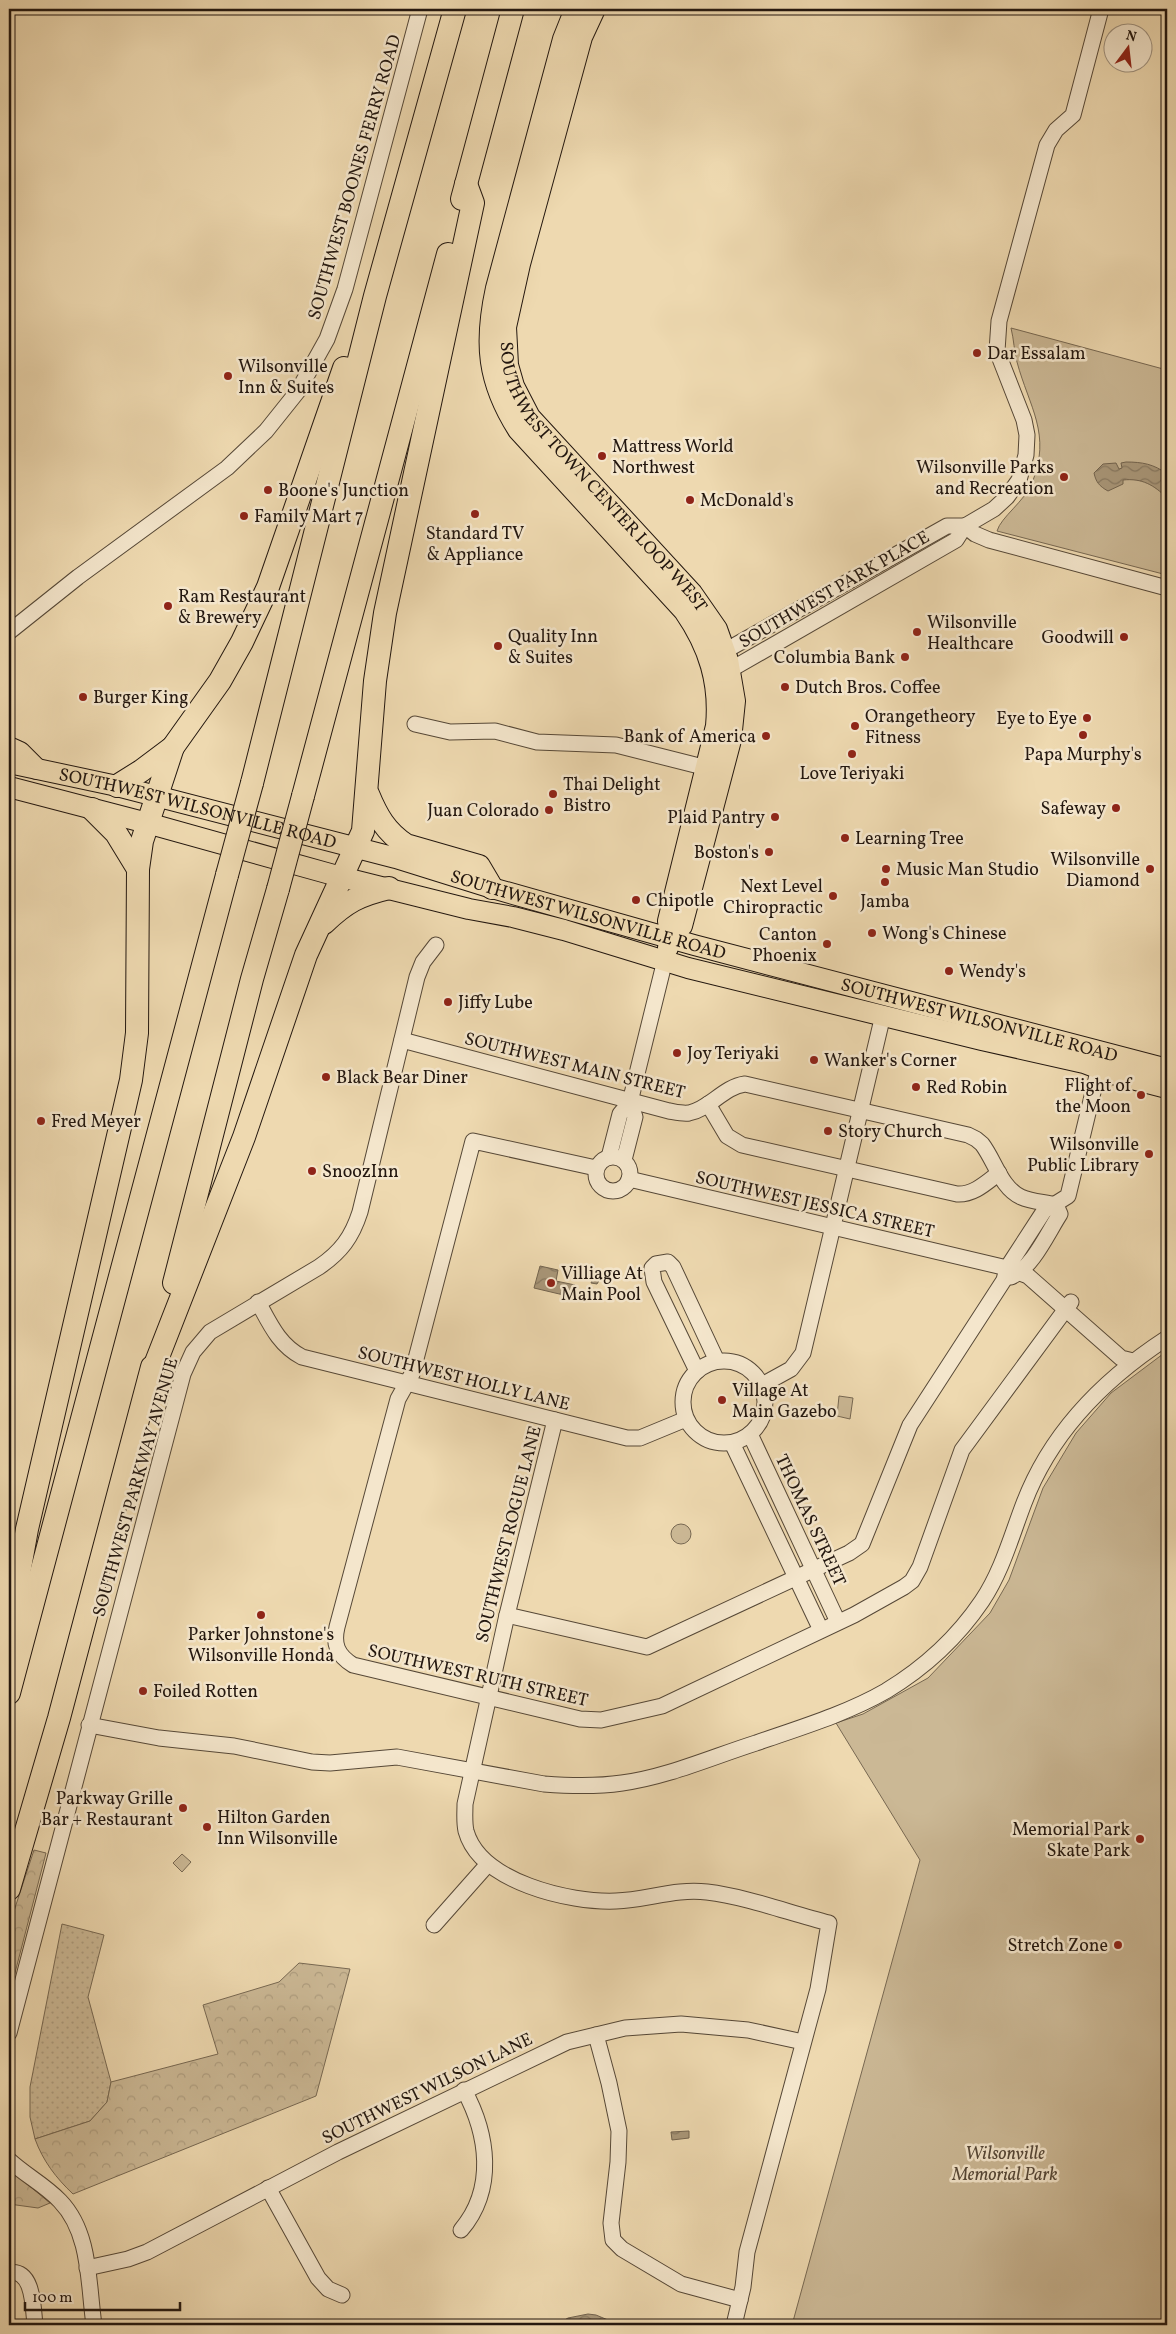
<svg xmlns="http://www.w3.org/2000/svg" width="1176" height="2334" font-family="Vollkorn,serif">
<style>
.grass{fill:url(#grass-dots);stroke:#776852}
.forest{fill:url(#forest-crowns);stroke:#776852}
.park{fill:#cbb895;stroke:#776852}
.water{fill:url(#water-waves);stroke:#73644f}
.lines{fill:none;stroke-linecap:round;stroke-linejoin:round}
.minor-casing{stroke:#564837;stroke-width:17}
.major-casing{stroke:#23170f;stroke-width:22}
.highway-casing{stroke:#23170f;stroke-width:24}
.minor{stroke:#f4e6cc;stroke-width:15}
.major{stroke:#eed9b0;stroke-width:20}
.highway{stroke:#eed9b0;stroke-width:22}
.highway-bridge-casing{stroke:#23170f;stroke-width:24;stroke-linecap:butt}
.highway-bridge{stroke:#eed9b0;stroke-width:22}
.poi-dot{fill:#8f2418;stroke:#f4e6cc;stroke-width:2}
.labels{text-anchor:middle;stroke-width:5;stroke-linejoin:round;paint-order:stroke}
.street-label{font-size:18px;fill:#23170f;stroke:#f4e6cc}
.poi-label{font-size:18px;fill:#23170f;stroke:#f4e6cc;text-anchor:start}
.park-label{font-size:18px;font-style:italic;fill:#554737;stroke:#f4e6cc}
</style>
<defs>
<pattern id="grass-dots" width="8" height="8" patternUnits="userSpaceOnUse" patternTransform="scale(1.25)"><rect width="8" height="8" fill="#cbb895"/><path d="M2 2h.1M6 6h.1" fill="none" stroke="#ae9d7f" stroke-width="1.8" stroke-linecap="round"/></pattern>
<pattern id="forest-crowns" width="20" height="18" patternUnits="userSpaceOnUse" patternTransform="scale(1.25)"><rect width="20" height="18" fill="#cbb895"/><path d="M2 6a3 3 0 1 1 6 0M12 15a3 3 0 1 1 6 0" fill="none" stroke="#ae9d7f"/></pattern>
<pattern id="water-waves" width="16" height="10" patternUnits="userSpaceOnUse" patternTransform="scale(1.25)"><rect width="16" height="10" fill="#a99779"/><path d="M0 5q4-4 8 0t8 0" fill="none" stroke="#897a62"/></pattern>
</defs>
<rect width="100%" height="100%" fill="#eed9b0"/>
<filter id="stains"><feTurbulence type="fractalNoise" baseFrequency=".004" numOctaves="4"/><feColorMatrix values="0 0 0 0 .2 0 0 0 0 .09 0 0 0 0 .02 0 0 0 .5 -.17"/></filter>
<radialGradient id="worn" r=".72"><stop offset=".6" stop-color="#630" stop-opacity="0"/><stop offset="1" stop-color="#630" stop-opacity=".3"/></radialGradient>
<polygon class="grass" points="62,1924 104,1935 88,1997 111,2082 107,2102 90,2121 35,2139 30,2117 30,2087"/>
<g class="forest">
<polygon points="34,1850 46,1853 9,1996 9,1926"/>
<path d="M299,1963L350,1969L316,2096L73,2194C56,2178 43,2161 35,2139L90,2121L107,2102L111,2082L218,2054L203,2005L279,1982Z"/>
<polygon points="9,2169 50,2203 38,2208 9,2204"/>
</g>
<g class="park">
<path d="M1011,328L1167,370V575L997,531C1001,517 1024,502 1032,483C1052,434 1029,407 1017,362C1014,351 1014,340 1011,328Z"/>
<polygon points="1167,1351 1167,2325 792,2325 920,1860 836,1723 863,1714 928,1678 990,1613 1009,1580 1043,1488 1076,1433 1111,1393"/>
<polygon points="839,1396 853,1398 850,1419 837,1416"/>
<circle cx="681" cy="1534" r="10"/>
<polygon points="182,1854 191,1862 182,1872 173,1863"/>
</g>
<g class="water">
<path d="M1126,462C1142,462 1154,464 1167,474V498C1154,485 1142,478 1123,480V484L1108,491C1099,486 1096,482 1094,473L1103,464L1116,463L1119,469L1122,468L1121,463Z"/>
<polygon points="540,1266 558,1270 556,1281 575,1285 572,1297 534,1288"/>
<polygon points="595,1269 603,1274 597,1284 591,1283 593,1278 590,1270"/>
<polygon points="689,2131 689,2138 672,2140 671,2132"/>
<polygon points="588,2314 596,2315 620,2325 556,2325 568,2318"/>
</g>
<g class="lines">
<defs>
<g id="minor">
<polyline points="965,526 975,534 989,540 1167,588"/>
<polyline points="9,632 78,577 227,468 266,431 298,391 327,339 345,289 420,9"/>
<polyline points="716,656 947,526 965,526"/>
<polyline points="723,674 956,540 965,526 994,509 1007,497 1019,480 1026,455 1027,435 1024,420 997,351 999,321 1047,145 1056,130 1073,115 1101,9"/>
<polyline points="415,724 450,732 495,731 537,742 616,745 715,770"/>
<path d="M402,1040L669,1111C675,1112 683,1114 689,1113C710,1109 723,1087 745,1084L968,1135L976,1139L982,1144C995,1161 1001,1188 1021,1197C1032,1202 1045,1202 1056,1205"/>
<path d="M708,1104L727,1136L742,1145L957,1194C974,1195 987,1182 999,1173"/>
<circle cx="613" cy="1174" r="17"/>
<polyline points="609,1157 620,1114 630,1102 665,960"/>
<polyline points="624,1160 635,1117 630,1102"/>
<path d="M596,1168L473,1141L412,1374L398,1399L337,1627C333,1644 337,1655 353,1665L580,1719L601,1720L662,1706L854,1615L904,1587L912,1581L920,1567L962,1450L1071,1302"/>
<polyline points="629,1179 1007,1268 1028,1276 1121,1358 1133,1361"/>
<path d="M1011,1277C1033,1267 1047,1234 1060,1214L1056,1205"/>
<path d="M258,1302C270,1324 279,1345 302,1357L627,1438H640L686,1419"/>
<circle cx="724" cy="1402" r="41"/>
<polyline points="697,1371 654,1282 652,1268 656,1264 668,1262 673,1267 717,1361"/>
<polyline points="762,1385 791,1369 803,1353 883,1015"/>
<path d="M555,1420L507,1615L465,1804C465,1813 464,1822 466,1831C480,1882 570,1903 616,1901C647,1900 676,1888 707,1892C748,1897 789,1913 829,1923L818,1989L747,2252L743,2287L734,2325"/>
<polyline points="750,1434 838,1622"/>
<polyline points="732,1443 821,1630"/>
<polyline points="507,1615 647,1647 849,1553 862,1544 910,1425 1004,1280 1007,1268 1044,1211 1068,1196 1101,1059"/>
<path d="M89,1725L159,1738L234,1746L312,1762L330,1763L397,1757L544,1784C570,1786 595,1787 622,1783C667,1777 712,1757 756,1743C799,1728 846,1714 886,1691C924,1668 957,1638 982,1601C1002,1571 1011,1537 1024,1503C1051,1432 1104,1379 1167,1338"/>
<polyline points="434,1925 488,1864"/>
<path d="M9,2033L183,1374L193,1352L210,1332L319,1267C341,1252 352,1237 360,1212L417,977L423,962L436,945"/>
<polyline points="596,2035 609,2083 619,2131 618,2162 611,2223 613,2240 622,2249 681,2284 740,2300"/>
<path d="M9,2160C25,2175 45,2185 60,2201C91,2233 88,2284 94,2325"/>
<polyline points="268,2188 318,2278 328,2289 342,2295"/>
<path d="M461,2230C496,2189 488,2134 464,2090"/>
<polyline points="87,2268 128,2259 147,2252 338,2152 567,2042 625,2028 681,2024 748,2030 803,2042"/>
<path d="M9,2273C34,2268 33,2309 35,2325"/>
</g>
<g id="major">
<path d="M575,9L563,39L496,288C484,343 487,381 518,430L684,611C709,647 720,683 716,726L668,921L670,937L668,948"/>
<path id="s1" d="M595,9L582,37L520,264L506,327L508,365L514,386L530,417L692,593L717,629L728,660L735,701L731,740L682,926L670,937"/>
<polyline points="9,747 20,752 37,769"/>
<path id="s2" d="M9,763L117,786L396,858L492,888L694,945L1167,1069"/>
<polyline points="9,787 147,823 341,877 469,909 513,917 564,930 688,968 982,1040 1084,1063 1113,1074 1167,1088"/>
</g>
<g id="highway">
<polyline points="462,199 513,9"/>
<polyline points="252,783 375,296 455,9"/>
<polyline points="117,786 141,771 173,747 220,681 242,642 268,587 344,368"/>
<path d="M368,794C377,816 386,832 406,845L479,866L492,888"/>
<polyline points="303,796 448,254"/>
<polyline points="92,809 116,833 138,869"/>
<path d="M324,923C346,902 359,895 389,888"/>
<polyline points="174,1283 252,979 278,889"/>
<polyline points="149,1380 244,1137 306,955 363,831 375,681 385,613 473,203 466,184"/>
<polyline points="9,1629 27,1529 131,1080 137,1033 138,869 142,841 173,747"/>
<polyline points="9,1693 227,875"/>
<polyline points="9,1889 59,1718 152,1367"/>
</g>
</defs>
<use href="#minor" class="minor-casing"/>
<use href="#major" class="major-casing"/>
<use href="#highway" class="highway-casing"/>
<use href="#minor" class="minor"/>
<use href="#major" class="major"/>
<use href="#highway" class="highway"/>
<defs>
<g id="highway-bridge">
<polyline points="227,875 252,783"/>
<polyline points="278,889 303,796"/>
</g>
</defs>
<use href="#highway-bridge" class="highway-bridge-casing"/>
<use href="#highway-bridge" class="highway-bridge"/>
</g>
<g class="poi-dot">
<circle cx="977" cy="353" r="5"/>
<circle cx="228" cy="376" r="5"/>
<circle cx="602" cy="456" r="5"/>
<circle cx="1064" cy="477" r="5"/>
<circle cx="268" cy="490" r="5"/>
<circle cx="690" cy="500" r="5"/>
<circle cx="475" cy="514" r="5"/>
<circle cx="244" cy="516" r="5"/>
<circle cx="168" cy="606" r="5"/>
<circle cx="917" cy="632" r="5"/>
<circle cx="1124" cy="637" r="5"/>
<circle cx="498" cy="646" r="5"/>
<circle cx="905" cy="657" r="5"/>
<circle cx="785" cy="687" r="5"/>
<circle cx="83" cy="697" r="5"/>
<circle cx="1087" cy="718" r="5"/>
<circle cx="855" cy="726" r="5"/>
<circle cx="1083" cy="735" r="5"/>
<circle cx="766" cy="736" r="5"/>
<circle cx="852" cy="754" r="5"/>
<circle cx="553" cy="794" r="5"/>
<circle cx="1116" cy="808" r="5"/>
<circle cx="549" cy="810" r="5"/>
<circle cx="775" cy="817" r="5"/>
<circle cx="845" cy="838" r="5"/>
<circle cx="769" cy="852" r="5"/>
<circle cx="886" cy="869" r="5"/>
<circle cx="1150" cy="869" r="5"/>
<circle cx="885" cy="882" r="5"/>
<circle cx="833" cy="896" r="5"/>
<circle cx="636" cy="900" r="5"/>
<circle cx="872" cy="933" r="5"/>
<circle cx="827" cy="944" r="5"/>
<circle cx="949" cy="971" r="5"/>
<circle cx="448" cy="1002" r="5"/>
<circle cx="677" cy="1053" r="5"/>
<circle cx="814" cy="1060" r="5"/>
<circle cx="326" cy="1077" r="5"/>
<circle cx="916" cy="1087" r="5"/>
<circle cx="1141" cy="1095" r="5"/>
<circle cx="41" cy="1121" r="5"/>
<circle cx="828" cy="1131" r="5"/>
<circle cx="1149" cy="1154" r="5"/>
<circle cx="312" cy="1171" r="5"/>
<circle cx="551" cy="1283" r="5"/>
<circle cx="722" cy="1400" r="5"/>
<circle cx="261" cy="1615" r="5"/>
<circle cx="143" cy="1691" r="5"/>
<circle cx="183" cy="1808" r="5"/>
<circle cx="207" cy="1827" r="5"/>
<circle cx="1140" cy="1839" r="5"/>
<circle cx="1118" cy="1945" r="5"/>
</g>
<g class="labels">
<g class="street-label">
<text transform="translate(354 177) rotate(-74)" y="6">SOUTHWEST BOONES FERRY ROAD</text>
<text dy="6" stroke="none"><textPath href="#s1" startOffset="515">SOUTHWEST TOWN CENTER LOOP WEST</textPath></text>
<text transform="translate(834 589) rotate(-30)" y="6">SOUTHWEST PARK PLACE</text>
<text dy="6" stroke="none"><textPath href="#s2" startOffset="194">SOUTHWEST WILSONVILLE ROAD</textPath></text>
<text dy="6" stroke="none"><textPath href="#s2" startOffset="599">SOUTHWEST WILSONVILLE ROAD</textPath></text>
<text dy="6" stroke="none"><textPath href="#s2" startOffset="1004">SOUTHWEST WILSONVILLE ROAD</textPath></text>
<text transform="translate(575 1065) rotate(14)" y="6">SOUTHWEST MAIN STREET</text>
<text transform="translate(815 1204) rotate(13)" y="6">SOUTHWEST JESSICA STREET</text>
<text transform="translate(464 1378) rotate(14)" y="6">SOUTHWEST HOLLY LANE</text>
<text transform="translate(135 1487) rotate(-74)" y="6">SOUTHWEST PARKWAY AVENUE</text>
<text transform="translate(811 1520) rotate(65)" y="6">THOMAS STREET</text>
<text transform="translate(508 1534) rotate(-76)" y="6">SOUTHWEST ROGUE LANE</text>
<text transform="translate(478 1675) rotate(13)" y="6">SOUTHWEST RUTH STREET</text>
<text transform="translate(427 2088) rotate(-26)" y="6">SOUTHWEST WILSON LANE</text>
</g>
<g class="poi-label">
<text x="987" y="359">Dar Essalam</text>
<text x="238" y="372">Wilsonville<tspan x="238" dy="21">Inn &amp; Suites</tspan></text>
<text x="612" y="452">Mattress World<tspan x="612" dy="21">Northwest</tspan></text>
<text x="1054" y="473" text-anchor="end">Wilsonville Parks<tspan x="1054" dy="21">and Recreation</tspan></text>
<text x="278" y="496">Boone's Junction</text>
<text x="700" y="506">McDonald's</text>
<text x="254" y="522">Family Mart 7</text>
<text x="475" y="539" text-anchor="middle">Standard TV<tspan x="475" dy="21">&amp; Appliance</tspan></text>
<text x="178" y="602">Ram Restaurant<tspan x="178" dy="21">&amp; Brewery</tspan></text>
<text x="927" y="628">Wilsonville<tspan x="927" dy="21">Healthcare</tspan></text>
<text x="508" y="642">Quality Inn<tspan x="508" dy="21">&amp; Suites</tspan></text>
<text x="1114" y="643" text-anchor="end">Goodwill</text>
<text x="895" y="663" text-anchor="end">Columbia Bank</text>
<text x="795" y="693">Dutch Bros. Coffee</text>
<text x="93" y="703">Burger King</text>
<text x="865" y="722">Orangetheory<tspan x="865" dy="21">Fitness</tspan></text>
<text x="1077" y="724" text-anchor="end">Eye to Eye</text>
<text x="756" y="742" text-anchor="end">Bank of America</text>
<text x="1083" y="760" text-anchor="middle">Papa Murphy's</text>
<text x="852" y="779" text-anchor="middle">Love Teriyaki</text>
<text x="563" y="790">Thai Delight<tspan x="563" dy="21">Bistro</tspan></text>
<text x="1106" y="814" text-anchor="end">Safeway</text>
<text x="539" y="816" text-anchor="end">Juan Colorado</text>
<text x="765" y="823" text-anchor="end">Plaid Pantry</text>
<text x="855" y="844">Learning Tree</text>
<text x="759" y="858" text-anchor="end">Boston's</text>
<text x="1140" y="865" text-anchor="end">Wilsonville<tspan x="1140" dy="21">Diamond</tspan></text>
<text x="896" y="875">Music Man Studio</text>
<text x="823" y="892" text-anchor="end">Next Level<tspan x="823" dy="21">Chiropractic</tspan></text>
<text x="646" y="906">Chipotle</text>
<text x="885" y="907" text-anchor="middle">Jamba</text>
<text x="882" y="939">Wong's Chinese</text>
<text x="817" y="940" text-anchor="end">Canton<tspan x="817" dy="21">Phoenix</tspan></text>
<text x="959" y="977">Wendy's</text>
<text x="458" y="1008">Jiffy Lube</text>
<text x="687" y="1059">Joy Teriyaki</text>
<text x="824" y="1066">Wanker's Corner</text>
<text x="336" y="1083">Black Bear Diner</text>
<text x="1131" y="1091" text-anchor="end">Flight of<tspan x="1131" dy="21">the Moon</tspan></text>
<text x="926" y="1093">Red Robin</text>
<text x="51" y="1127">Fred Meyer</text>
<text x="838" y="1137">Story Church</text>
<text x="1139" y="1150" text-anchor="end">Wilsonville<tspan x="1139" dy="21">Public Library</tspan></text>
<text x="322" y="1177">SnoozInn</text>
<text x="561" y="1279">Villiage At<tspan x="561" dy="21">Main Pool</tspan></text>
<text x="732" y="1396">Village At<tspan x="732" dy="21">Main Gazebo</tspan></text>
<text x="261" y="1640" text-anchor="middle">Parker Johnstone's<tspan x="261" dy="21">Wilsonville Honda</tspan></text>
<text x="153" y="1697">Foiled Rotten</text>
<text x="173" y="1804" text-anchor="end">Parkway Grille<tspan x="173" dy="21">Bar + Restaurant</tspan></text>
<text x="217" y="1823">Hilton Garden<tspan x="217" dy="21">Inn Wilsonville</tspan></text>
<text x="1130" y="1835" text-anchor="end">Memorial Park<tspan x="1130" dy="21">Skate Park</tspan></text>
<text x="1108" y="1951" text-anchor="end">Stretch Zone</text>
</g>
<g class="park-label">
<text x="1005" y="2159">Wilsonville<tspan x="1005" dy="21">Memorial Park</tspan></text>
</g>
</g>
<rect width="1176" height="2334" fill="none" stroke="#eed9b0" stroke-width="30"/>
<rect x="10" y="10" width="1156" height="2314" fill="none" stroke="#23170f" stroke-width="2.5"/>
<rect x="15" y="15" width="1146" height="2304" fill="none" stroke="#23170f"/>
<g transform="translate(1128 48) rotate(15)"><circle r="24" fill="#f4e6cc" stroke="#a09380"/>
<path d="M0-4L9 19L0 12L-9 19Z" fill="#8f2418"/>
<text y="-8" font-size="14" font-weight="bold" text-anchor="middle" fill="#23170f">N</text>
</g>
<path d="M25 2302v8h155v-8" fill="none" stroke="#23170f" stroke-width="2.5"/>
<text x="32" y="2302" font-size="15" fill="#23170f" stroke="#f4e6cc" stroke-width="4" paint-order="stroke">100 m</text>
<rect width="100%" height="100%" filter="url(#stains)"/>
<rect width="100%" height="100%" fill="url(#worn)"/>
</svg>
